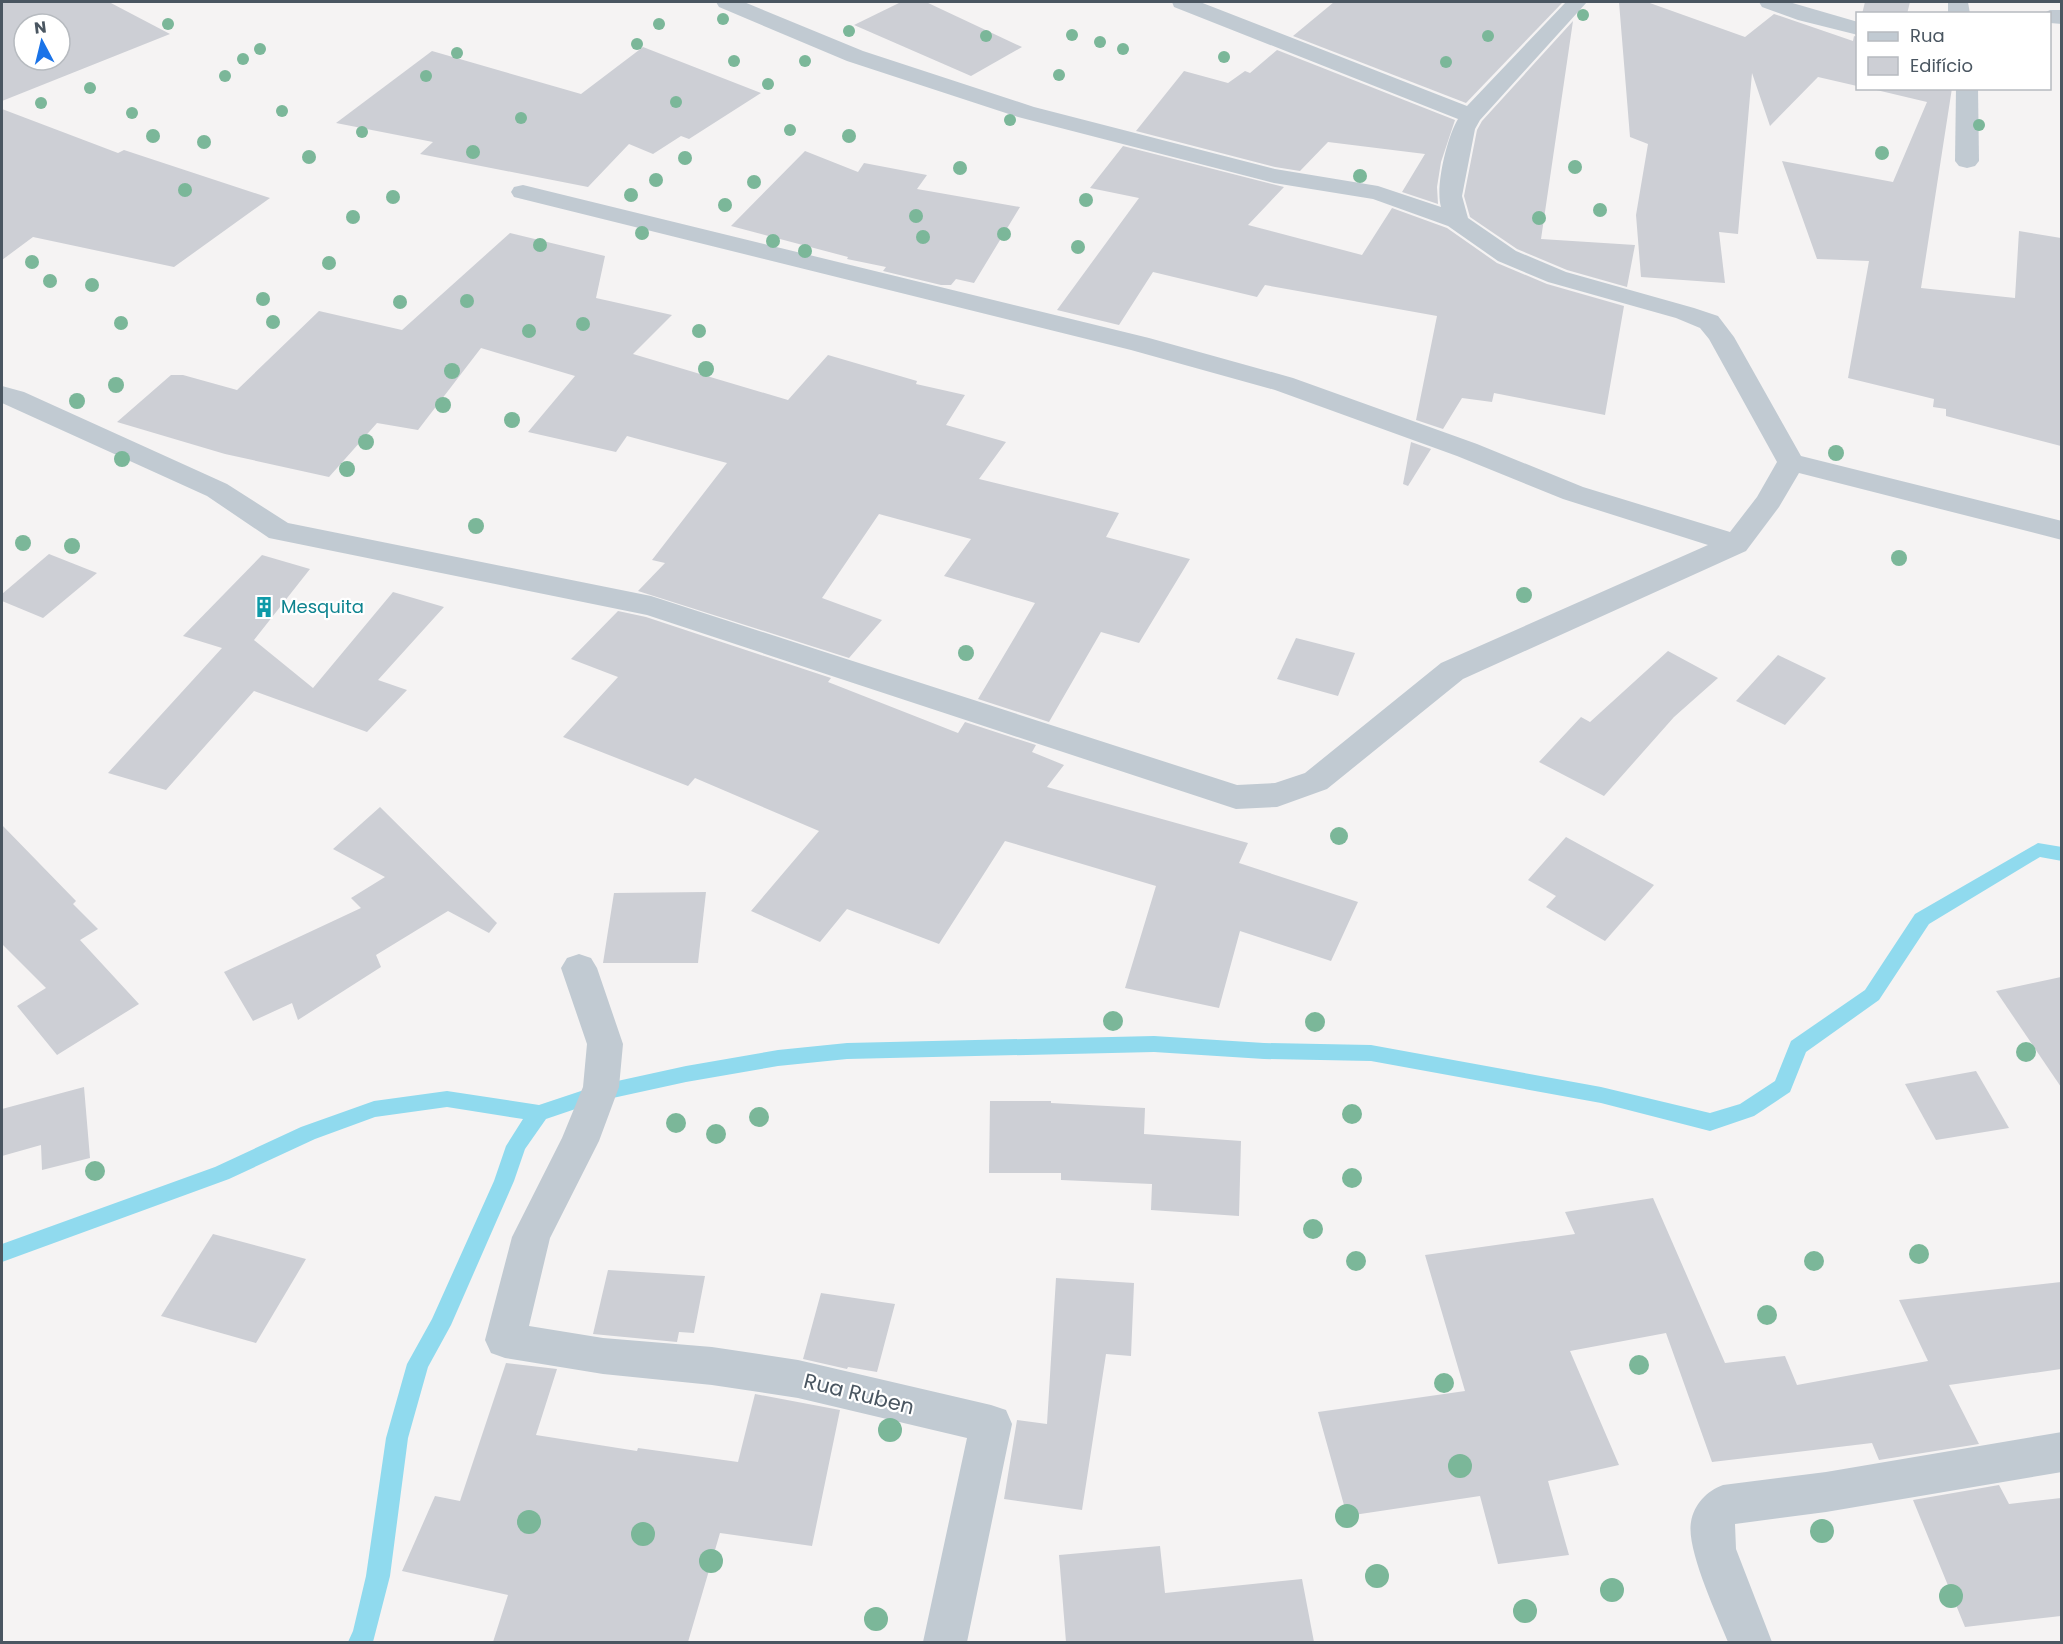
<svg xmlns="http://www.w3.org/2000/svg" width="2063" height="1644" font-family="Poppins,sans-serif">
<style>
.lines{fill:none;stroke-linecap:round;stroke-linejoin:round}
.stream{fill:#90daee;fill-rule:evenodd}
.building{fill:#cdcfd5;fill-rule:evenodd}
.minor{fill:#c1cad2;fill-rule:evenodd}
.tree{fill:#7bb799}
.labels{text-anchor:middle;stroke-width:4.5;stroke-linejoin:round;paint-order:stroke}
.culture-label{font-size:18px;fill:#0d838f;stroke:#fff;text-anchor:start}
.near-street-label{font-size:21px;fill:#4a5661;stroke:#fff}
</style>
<rect width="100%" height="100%" fill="#f5f3f3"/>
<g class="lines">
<polygon class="stream" points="2038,843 2062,847 2062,861 2040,857 1929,924 1879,1000 1806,1052 1790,1092 1754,1116 1710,1131 1601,1103 1371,1061 1264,1059 1154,1052 847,1059 778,1066 686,1082 599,1101 546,1119 525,1149 514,1181 451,1325 428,1367 408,1438 390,1576 373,1642 348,1642 353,1631 366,1576 386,1438 407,1364 432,1319 494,1181 506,1146 523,1119 447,1107 375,1117 315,1139 229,1179 2,1262 2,1244 215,1167 301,1127 374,1101 447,1091 539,1105 599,1085 686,1066 778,1050 847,1043 1154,1036 1264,1043 1371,1045 1601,1087 1710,1113 1740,1104 1775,1081 1791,1041 1865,990 1915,914"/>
</g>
<g class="building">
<path d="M2,2H109L170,34L2,101ZM24,24H60V60H24Z"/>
<polygon points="901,2 926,2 1022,47 971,76 854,25"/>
<polygon points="1334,2 1563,2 1466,103 1293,36"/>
<polygon points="1619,2 1647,2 1745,37 1774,14 1853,41 1854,36 1857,37 1857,86 1818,77 1770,126 1752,73 1738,234 1719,232 1725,283 1641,277 1636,215 1648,144 1630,137"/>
<polygon points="1865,2 1910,2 1907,14 1862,14"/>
<polygon points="1573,21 1541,239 1635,245 1627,287 1567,270 1517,249 1470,217 1464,196 1477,130 1482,121"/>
<polygon points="643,47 761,93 689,139 681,136 653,154 629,144 588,187 420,154 433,142 336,123 432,51 581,94"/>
<polygon points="1277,50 1455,120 1441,162 1437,187 1438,204 1402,192 1425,154 1328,142 1300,171 1275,167 1136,131 1184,71 1228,83 1245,71 1250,73"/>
<polygon points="1868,88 1952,88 1921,288 2015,298 2019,231 2061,238 2061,446 1946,416 1946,409 1933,407 1934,399 1848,378 1869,261 1817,259 1782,161 1893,182 1927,102"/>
<polygon points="2,109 118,153 124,150 270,198 174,267 33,237 2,260"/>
<polygon points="1123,146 1284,187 1248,225 1362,255 1392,208 1447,228 1497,263 1547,284 1624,306 1605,415 1494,393 1492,402 1462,398 1443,429 1416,420 1437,316 1265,285 1257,297 1153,272 1119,325 1057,310 1139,198 1090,188"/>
<polygon points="805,151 858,172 864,163 927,175 917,189 1020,207 974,283 956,279 951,285 941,285 883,271 886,267 847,259 848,257 731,226"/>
<polygon points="510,233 605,256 596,298 672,315 633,354 788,400 828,355 917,381 916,384 965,395 946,425 1006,442 979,479 1119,513 1106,537 1190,559 1139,643 1101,632 1049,722 978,699 1035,603 944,576 971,539 879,514 822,598 882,620 849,658 638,591 665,563 652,560 727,463 627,436 616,452 528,432 575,376 481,348 418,430 377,423 329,477 225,454 117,422 171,375 183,375 237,390 319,311 402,330"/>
<polygon points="1411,442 1431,449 1408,486 1403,484"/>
<polygon points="49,554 97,573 43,618 2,601 2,594"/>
<polygon points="262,555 310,569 254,640 313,688 393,592 444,607 378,680 407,690 367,732 254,691 166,790 108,773 222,648 183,636"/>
<polygon points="618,611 646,617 831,678 828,682 958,733 965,722 1036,745 1032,752 1064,765 1047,787 1248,843 1239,863 1358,902 1331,961 1240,931 1219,1008 1125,988 1156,886 1005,841 939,944 847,909 820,942 751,911 819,831 695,778 688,786 563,737 618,677 571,659"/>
<polygon points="1296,638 1355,653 1338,696 1277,679"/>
<polygon points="1668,651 1718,678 1674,717 1604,796 1539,762 1581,717 1590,722"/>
<polygon points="1778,655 1826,678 1785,725 1736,701"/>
<polygon points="380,807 497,923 489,933 448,911 376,955 381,967 298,1020 292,1003 253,1021 224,972 361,908 351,898 385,877 333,849"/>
<polygon points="2,825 76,901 73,904 98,929 80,940 139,1004 57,1055 17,1006 46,988 2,944"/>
<polygon points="1566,837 1654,885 1605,941 1546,907 1556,896 1528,880"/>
<polygon points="706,892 698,963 603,963 614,893"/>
<polygon points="2061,977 2061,1087 1996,991"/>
<polygon points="1976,1071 2009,1128 1936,1140 1905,1084"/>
<polygon points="84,1087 90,1158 42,1170 41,1145 2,1156 2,1109"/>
<polygon points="990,1101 1051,1101 1051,1103 1145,1108 1144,1134 1241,1141 1239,1216 1151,1210 1152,1184 1061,1180 1061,1173 989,1173"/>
<polygon points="1653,1198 1725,1363 1785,1356 1797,1385 1928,1361 1899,1300 2061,1282 2061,1369 1949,1385 1979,1444 1879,1460 1872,1443 1712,1462 1666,1333 1570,1351 1619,1465 1548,1481 1569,1555 1498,1564 1480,1496 1347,1516 1318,1412 1465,1391 1425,1255 1575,1234 1565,1212"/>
<polygon points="213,1234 306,1259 256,1343 161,1316"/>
<polygon points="608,1270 705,1276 694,1333 679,1332 677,1342 593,1334"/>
<polygon points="1056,1278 1134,1283 1131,1356 1106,1354 1082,1510 1004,1499 1017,1420 1047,1424"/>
<polygon points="821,1293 895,1304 877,1372 848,1367 847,1369 803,1359"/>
<polygon points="506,1363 557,1369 536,1435 637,1451 638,1448 738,1462 755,1394 840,1410 812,1546 720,1533 688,1642 493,1642 508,1595 402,1571 435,1496 460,1501"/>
<polygon points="1999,1485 2009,1504 2061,1498 2061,1616 1965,1627 1913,1500"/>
<polygon points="1160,1546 1165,1593 1302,1579 1314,1642 1066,1642 1059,1555"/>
</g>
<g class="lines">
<g class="minor">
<path d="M716,2H744L863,51L1034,107L1275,169L1378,186L1441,207C1435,187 1447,137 1458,119L1174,7L1172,2H1200L1467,106L1566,2H1587L1480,120L1475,129L1462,196L1468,218L1516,251L1566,272L1694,308L1718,316L1734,337L1801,456L2062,521V540L1799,473L1779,507L1746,551L1463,679L1327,789L1277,807L1236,809L647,615L269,538L207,496L2,403V386L24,392L227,484L288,523L651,596L1237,785L1275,783L1305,773L1441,663L1708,545L1563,499L1457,456L1275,390L1131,350L514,197L511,192L514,187L523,185L1149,338L1293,378L1477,444L1583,487L1730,532L1757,497L1777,462L1709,339L1700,328L1676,318L1548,282L1498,261L1448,226L1373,199L1274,183L1018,117L847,61L719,7Z"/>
<polygon points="1759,2 1789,2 1858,22 1858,35 1798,20 1762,7"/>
<polygon points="1948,2 1968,2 1970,14 1948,14"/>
<polygon points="2050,10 2062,10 2062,24 2050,23 2050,14 2042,14"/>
<polygon points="1956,88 1978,88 1979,161 1975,166 1967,168 1959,166 1955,161"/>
<polygon points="579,954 591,958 597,968 623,1044 619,1087 599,1141 550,1238 529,1326 603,1338 712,1347 798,1360 991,1405 1006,1410 1012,1424 967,1642 923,1642 967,1438 798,1398 712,1385 603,1374 505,1358 491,1353 485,1340 512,1237 562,1138 583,1087 587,1044 561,968 567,958"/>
<path d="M2062,1432V1472L1826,1512L1735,1524L1736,1549L1772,1642H1728C1717,1615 1686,1549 1691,1522C1694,1504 1707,1491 1723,1485L1826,1472Z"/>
</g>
</g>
<g class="tree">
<circle cx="1583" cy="15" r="6"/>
<circle cx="723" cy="19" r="6"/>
<circle cx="168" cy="24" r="6"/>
<circle cx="659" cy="24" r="6"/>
<circle cx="849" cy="31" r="6"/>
<circle cx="1072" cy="35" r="6"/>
<circle cx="986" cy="36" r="6"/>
<circle cx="1488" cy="36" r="6"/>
<circle cx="1100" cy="42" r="6"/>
<circle cx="637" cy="44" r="6"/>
<circle cx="260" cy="49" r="6"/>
<circle cx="1123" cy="49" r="6"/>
<circle cx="457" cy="53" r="6"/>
<circle cx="1224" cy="57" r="6"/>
<circle cx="243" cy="59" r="6"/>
<circle cx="734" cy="61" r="6"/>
<circle cx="805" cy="61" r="6"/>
<circle cx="1446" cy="62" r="6"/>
<circle cx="1059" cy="75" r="6"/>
<circle cx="225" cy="76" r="6"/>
<circle cx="426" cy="76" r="6"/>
<circle cx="768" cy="84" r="6"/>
<circle cx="90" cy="88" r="6"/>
<circle cx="676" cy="102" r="6"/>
<circle cx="41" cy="103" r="6"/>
<circle cx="282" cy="111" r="6"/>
<circle cx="132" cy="113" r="6"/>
<circle cx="521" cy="118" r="6"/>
<circle cx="1010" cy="120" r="6"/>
<circle cx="1979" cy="125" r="6"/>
<circle cx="790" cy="130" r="6"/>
<circle cx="362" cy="132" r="6"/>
<circle cx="153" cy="136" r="7"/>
<circle cx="849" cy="136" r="7"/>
<circle cx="204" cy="142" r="7"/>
<circle cx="473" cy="152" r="7"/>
<circle cx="1882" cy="153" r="7"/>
<circle cx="309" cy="157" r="7"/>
<circle cx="685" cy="158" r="7"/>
<circle cx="1575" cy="167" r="7"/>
<circle cx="960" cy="168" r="7"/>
<circle cx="1360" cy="176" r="7"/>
<circle cx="656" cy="180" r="7"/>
<circle cx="754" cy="182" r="7"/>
<circle cx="185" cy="190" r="7"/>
<circle cx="631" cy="195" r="7"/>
<circle cx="393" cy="197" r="7"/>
<circle cx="1086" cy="200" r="7"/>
<circle cx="725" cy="205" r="7"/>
<circle cx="1600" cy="210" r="7"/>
<circle cx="916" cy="216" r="7"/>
<circle cx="353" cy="217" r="7"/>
<circle cx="1539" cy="218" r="7"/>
<circle cx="642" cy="233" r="7"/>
<circle cx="1004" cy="234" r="7"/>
<circle cx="923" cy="237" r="7"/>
<circle cx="773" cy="241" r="7"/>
<circle cx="540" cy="245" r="7"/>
<circle cx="1078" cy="247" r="7"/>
<circle cx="805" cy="251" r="7"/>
<circle cx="32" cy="262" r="7"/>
<circle cx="329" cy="263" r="7"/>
<circle cx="50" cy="281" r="7"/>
<circle cx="92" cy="285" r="7"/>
<circle cx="263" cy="299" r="7"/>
<circle cx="467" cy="301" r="7"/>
<circle cx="400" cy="302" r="7"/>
<circle cx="273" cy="322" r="7"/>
<circle cx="121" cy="323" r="7"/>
<circle cx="583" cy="324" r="7"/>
<circle cx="529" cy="331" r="7"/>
<circle cx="699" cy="331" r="7"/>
<circle cx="706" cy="369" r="8"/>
<circle cx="452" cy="371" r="8"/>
<circle cx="116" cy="385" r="8"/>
<circle cx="77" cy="401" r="8"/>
<circle cx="443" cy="405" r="8"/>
<circle cx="512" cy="420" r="8"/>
<circle cx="366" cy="442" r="8"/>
<circle cx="1836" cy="453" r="8"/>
<circle cx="122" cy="459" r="8"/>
<circle cx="347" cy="469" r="8"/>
<circle cx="476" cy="526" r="8"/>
<circle cx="23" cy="543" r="8"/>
<circle cx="72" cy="546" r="8"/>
<circle cx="1899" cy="558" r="8"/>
<circle cx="1524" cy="595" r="8"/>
<circle cx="966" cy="653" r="8"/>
<circle cx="1339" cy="836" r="9"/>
<circle cx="1113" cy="1021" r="10"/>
<circle cx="1315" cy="1022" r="10"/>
<circle cx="2026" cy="1052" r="10"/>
<circle cx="1352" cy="1114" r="10"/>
<circle cx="759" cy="1117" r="10"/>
<circle cx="676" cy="1123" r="10"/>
<circle cx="716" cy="1134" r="10"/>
<circle cx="95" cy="1171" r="10"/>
<circle cx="1352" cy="1178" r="10"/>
<circle cx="1313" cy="1229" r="10"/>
<circle cx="1919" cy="1254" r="10"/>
<circle cx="1356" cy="1261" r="10"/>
<circle cx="1814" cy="1261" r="10"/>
<circle cx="1767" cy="1315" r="10"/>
<circle cx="1639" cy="1365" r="10"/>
<circle cx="1444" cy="1383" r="10"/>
<circle cx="890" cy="1430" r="12"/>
<circle cx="1460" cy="1466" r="12"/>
<circle cx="1347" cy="1516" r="12"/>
<circle cx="529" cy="1522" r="12"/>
<circle cx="1822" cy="1531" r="12"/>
<circle cx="643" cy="1534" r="12"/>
<circle cx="711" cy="1561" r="12"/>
<circle cx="1377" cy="1576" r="12"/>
<circle cx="1612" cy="1590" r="12"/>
<circle cx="1951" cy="1596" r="12"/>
<circle cx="1525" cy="1611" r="12"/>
<circle cx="876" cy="1619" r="12"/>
</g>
<defs>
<symbol id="building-bare" viewBox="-9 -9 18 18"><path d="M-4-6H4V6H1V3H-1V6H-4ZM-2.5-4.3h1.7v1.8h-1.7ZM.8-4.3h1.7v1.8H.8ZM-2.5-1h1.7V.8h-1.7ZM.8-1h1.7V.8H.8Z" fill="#0f9aa8" stroke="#fff" stroke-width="2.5" paint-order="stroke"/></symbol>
</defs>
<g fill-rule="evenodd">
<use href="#building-bare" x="249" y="592" width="30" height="30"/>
</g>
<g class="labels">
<g class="culture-label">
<text x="281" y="613">Mesquita</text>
</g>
<g class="near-street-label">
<text transform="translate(859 1394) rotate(14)" y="7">Rua Ruben</text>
</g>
</g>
<rect width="2063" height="1644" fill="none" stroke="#4a5661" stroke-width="6"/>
<rect x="1856" y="12" width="195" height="78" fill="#ffffff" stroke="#b7bbc0" stroke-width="1.5"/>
<rect x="1868" y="32" width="30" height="9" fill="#c1cad2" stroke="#b7bbc0" stroke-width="1.5"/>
<text x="1910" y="42" font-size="18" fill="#4a5661">Rua</text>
<rect x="1868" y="57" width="30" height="18" fill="#cdcfd5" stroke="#b7bbc0" stroke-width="1.5"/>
<text x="1910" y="72" font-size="18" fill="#4a5661">Edifício</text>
<g transform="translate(42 42) rotate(353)"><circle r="28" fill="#ffffff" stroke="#b7bbc0" stroke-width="1.5"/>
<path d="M0-4.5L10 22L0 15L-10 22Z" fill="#1a73e8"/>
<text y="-9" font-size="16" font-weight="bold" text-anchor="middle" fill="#4a5661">N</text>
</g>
</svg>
